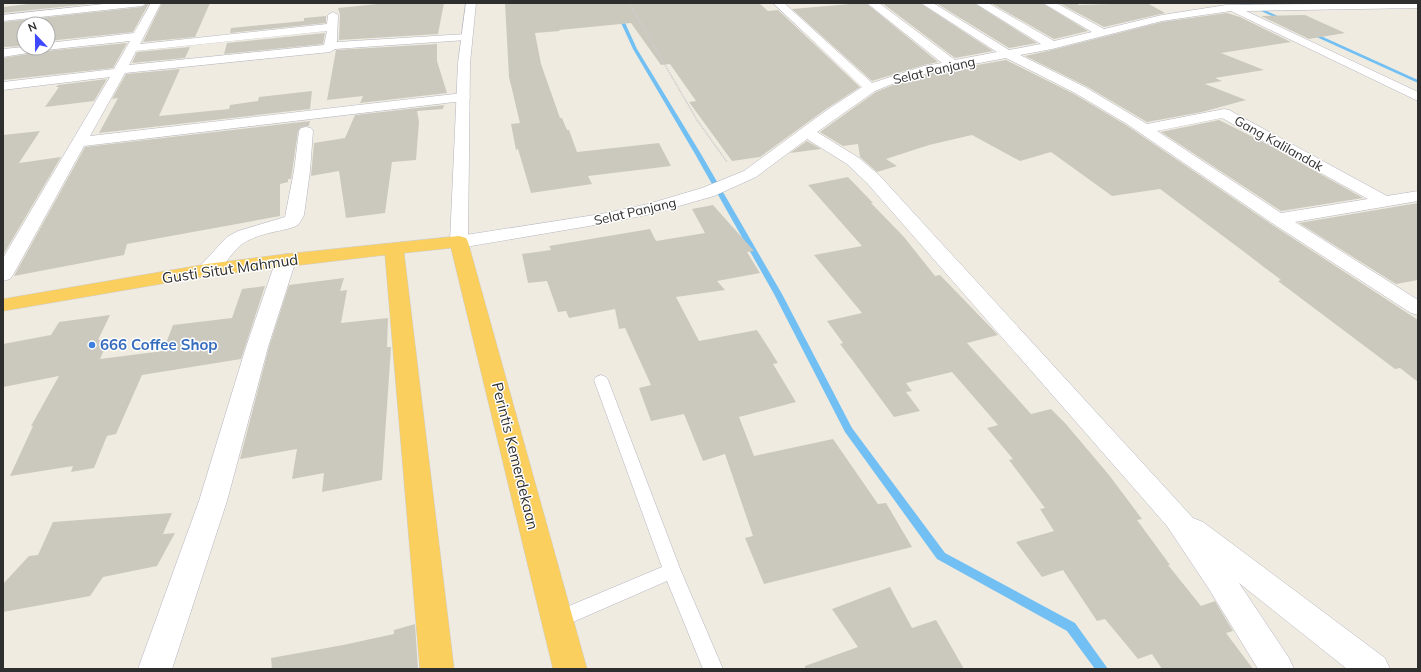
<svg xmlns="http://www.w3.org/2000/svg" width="1421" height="672" font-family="Mulish,sans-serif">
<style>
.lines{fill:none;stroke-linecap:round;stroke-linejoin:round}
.stream{fill:#72c0f3;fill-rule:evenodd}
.building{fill:#cbc9be}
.service-casing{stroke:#b4b4c1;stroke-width:1}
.minor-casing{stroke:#b4b4c1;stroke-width:1}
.tertiary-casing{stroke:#b4b4c1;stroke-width:1}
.trunk-casing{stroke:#cdcdcd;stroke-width:1}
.path{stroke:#cdcdcd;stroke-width:1.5;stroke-dasharray:1.5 1;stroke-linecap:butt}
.service{fill:#fff;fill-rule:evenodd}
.minor{fill:#fff;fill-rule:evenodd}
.tertiary{fill:#fff;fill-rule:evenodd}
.trunk{fill:#facf5e;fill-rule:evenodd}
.shop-dot{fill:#3f7fe0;stroke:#fff;stroke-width:1.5}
.labels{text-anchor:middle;stroke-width:3;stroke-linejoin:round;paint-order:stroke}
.far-street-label{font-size:13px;fill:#2e2e2e;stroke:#fff}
.street-label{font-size:15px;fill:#2e2e2e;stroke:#fff}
.shop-label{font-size:15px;font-weight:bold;fill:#366cbe;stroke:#fff;text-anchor:start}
</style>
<rect width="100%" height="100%" fill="#efebe0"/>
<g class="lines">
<g class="stream">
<polygon points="612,3 616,3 637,49 701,154 782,294 852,428 945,553 1075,623 1108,669 1095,669 1067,631 937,559 845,432 774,294 695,154 633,49"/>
<polygon points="1224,3 1250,3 1286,20 1283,21 1248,5"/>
<polygon points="1310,32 1312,32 1418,80 1418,83 1310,34"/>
</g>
</g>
<g class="building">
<polygon points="37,3 99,3 3,13 3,7"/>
<polygon points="148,3 149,3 133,32 48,41 48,24 24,24 24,46 3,47 3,22 142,7"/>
<polygon points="162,3 210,3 195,37 143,42"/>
<polygon points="387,3 444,3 438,34 339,40 340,15 338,8"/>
<polygon points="505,3 759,3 768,11 778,10 860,87 826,109 760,157 732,161 689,102 696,101 670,64 661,65 631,23 559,30 560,31 535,33 541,64 560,118 562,118 567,130 569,130 577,152 659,143 671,166 588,176 592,184 531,193 518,149 516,150 511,124 520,123 509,77"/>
<polygon points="862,3 866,3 938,62 924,65 872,81 792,9"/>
<polygon points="882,3 920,3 993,51 955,58"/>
<polygon points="936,3 974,3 1037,43 1009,48"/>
<polygon points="991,3 1042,3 1088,31 1054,39"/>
<polygon points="1059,3 1078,3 1078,5 1147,3 1165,13 1104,27"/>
<polygon points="1227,13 1240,17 1291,42 1221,53 1264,70 1215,78 1222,81 1205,84 1246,100 1202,112 1147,122 1086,86 1025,56 1052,50 1162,22"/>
<polygon points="1305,15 1345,33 1309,39 1261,16"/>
<polygon points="326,16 326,23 230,33 231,28 304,21 304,18"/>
<polygon points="325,33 323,44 224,54 227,43"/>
<polygon points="127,43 113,68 3,80 3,58 46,51"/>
<polygon points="437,44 437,61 447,93 360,103 363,96 327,100 336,50"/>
<polygon points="190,47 185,58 132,63 137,52"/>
<polygon points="1006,60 1074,94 1126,125 1271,224 1418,320 1418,382 1400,368 1395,369 1278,281 1281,280 1243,251 1160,189 1112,196 1051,152 1020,161 972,135 929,145 886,159 897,166 877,172 860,157 858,144 843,146 820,132 876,92 893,85 931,73"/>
<polygon points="180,69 159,116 229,109 230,105 258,101 259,97 312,91 310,109 99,133 118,98 112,99 126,74"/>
<polygon points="107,79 94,101 45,107 59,87 56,87 58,85"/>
<polygon points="444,105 443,109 417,111 419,122 416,160 392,162 385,213 346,218 339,171 311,176 314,143 345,138 355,115"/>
<polygon points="1219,120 1265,143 1363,198 1281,211 1161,132"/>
<polygon points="310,121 309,126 301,127 298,131 291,179 288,179 288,182 280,184 280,216 127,244 124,255 14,276 85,147"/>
<polygon points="40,131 19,163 61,157 3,255 3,135"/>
<polygon points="807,141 821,149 790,153"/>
<polygon points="848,177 873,203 871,203 904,237 935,276 940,275 998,335 967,343 1031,414 1051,409 1065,423 1109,475 1142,519 1137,520 1170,565 1168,565 1201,606 1215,601 1233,631 1226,633 1253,669 1162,669 1152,654 1138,659 1105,619 1097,621 1063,570 1042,577 1016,542 1054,531 1040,509 1045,508 1009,460 1013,459 987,428 998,425 952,372 906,383 912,391 906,392 920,411 894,417 853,361 840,344 843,343 827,321 862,313 814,255 862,246 808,185"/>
<polygon points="1418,203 1418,280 1396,284 1299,223"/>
<polygon points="713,205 754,251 747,252 760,273 717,281 725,290 676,297 699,341 757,330 778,363 773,364 796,402 739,417 754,456 833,439 878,504 886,503 912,547 764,584 745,538 753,536 725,454 703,461 684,414 651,421 639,388 651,385 625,328 619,329 615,309 569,318 566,311 558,312 547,281 528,283 522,254 551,250 549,246 650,229 656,241 705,233 692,209"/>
<polygon points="344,278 340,291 347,290 341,323 388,318 387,347 391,347 382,480 322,492 324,473 292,479 297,449 240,459 269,347 289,285"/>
<polygon points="265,286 241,359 142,375 116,434 107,436 94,468 71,472 73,466 10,476 33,426 31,426 59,376 3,387 3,344 51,335 59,322 110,315 98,340 109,338 100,359 163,351 173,325 232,318 242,289"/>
<polygon points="172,513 163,534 175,533 157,566 103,577 90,596 3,612 3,584 29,556 38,555 53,522"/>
<polygon points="890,587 912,628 936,620 964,669 805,669 805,666 858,647 832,609"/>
<polygon points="415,624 418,669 272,669 271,658 343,645 394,634 394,630"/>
</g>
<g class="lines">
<defs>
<polygon id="service" points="601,375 606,377 608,380 681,571 723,669 703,669 667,581 557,629 550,626 548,620 550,614 662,567 594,380 596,377"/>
<g id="minor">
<polygon points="113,3 147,3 142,6 3,21 3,15"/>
<path d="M151,3H161L140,44L327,24L328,15L333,12L338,15L337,42L466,34L470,35L472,37L470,39L466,40L335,49L330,52L125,73L90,136L463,93L468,94L470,97L468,100L463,101L84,146L13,275L10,279L3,281V258L110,77L3,90V82L114,69L130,41L46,50L3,57V49L24,47V48H48V43L134,33ZM327,31L324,45L129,65L136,51Z"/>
<path d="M773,3H784L872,83L924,66L942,63L867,3H879L955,60L997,52L921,3H933L1009,50L1041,44L975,3H988L1054,41L1092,32L1043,3H1056L1104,29L1162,15L1226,5L1418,3V8L1246,11L1418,92V101L1231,11L1162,21L1052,49L1020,55L1085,87L1147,124L1224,109L1229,110L1387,196L1418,191V201L1295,222L1418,300V315L1411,313L1272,223L1127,124L1075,93L1006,58L931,72L892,84L875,91L817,132L859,158L879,175L1193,518L1203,522L1385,658L1390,669H1347L1239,583L1289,658L1294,669H1258L1209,589L1167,526L867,183L847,164L807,139L756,177L714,196L651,214L601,224L459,248L452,246L450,242L452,238L459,236L601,214L648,204L702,188L744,171L827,110L862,87ZM1222,118L1368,199L1281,213L1157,131Z"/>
<path d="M306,127L311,128L313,131L310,171L304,215L299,224L294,227C278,232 254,234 241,245C227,256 220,279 200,274L197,270L200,266L227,237L238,231L285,217L294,171L299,131L301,128Z"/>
<polygon points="286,254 293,256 296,260 268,347 227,501 172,669 138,669 199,501 246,347 276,260 279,256"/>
</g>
<polygon id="tertiary" points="466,3 476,3 470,63 468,242 466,246 459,248 452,246 450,242 458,63"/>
<polygon id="trunk" points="459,236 466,238 468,242 587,669 553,669 451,248 404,253 454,669 420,669 385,255 207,276 3,311 3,299 207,264 286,254"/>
</defs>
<use href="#service" class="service-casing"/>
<use href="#minor" class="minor-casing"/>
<use href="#tertiary" class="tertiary-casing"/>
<use href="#trunk" class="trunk-casing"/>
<polyline class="path" points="629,3 697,120 727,162"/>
<use href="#service" class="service"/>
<use href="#minor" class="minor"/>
<use href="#tertiary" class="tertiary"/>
<use href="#trunk" class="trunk"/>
</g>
<circle class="shop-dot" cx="92" cy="345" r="4"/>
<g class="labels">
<g class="far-street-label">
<text transform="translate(934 70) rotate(-13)" y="5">Selat Panjang</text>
<text transform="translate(1279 143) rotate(29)" y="5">Gang Kalilandak</text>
<text transform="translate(635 211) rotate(-13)" y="5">Selat Panjang</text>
</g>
<g class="street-label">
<text transform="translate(230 269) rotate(-8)" y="5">Gusti Situt Mahmud</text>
<text transform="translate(515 456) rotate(76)" y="5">Perintis Kemerdekaan</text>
</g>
<g class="shop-label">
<text x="100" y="350">666 Coffee Shop</text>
</g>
</g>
<rect width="1421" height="672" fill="none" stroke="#2e2e2e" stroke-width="8"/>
<g transform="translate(36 36) rotate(338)"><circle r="19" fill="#ffffff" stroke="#ababab"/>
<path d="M0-3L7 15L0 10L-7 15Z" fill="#3e48ff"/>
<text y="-6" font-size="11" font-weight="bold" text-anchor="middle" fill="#2e2e2e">N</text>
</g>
</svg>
